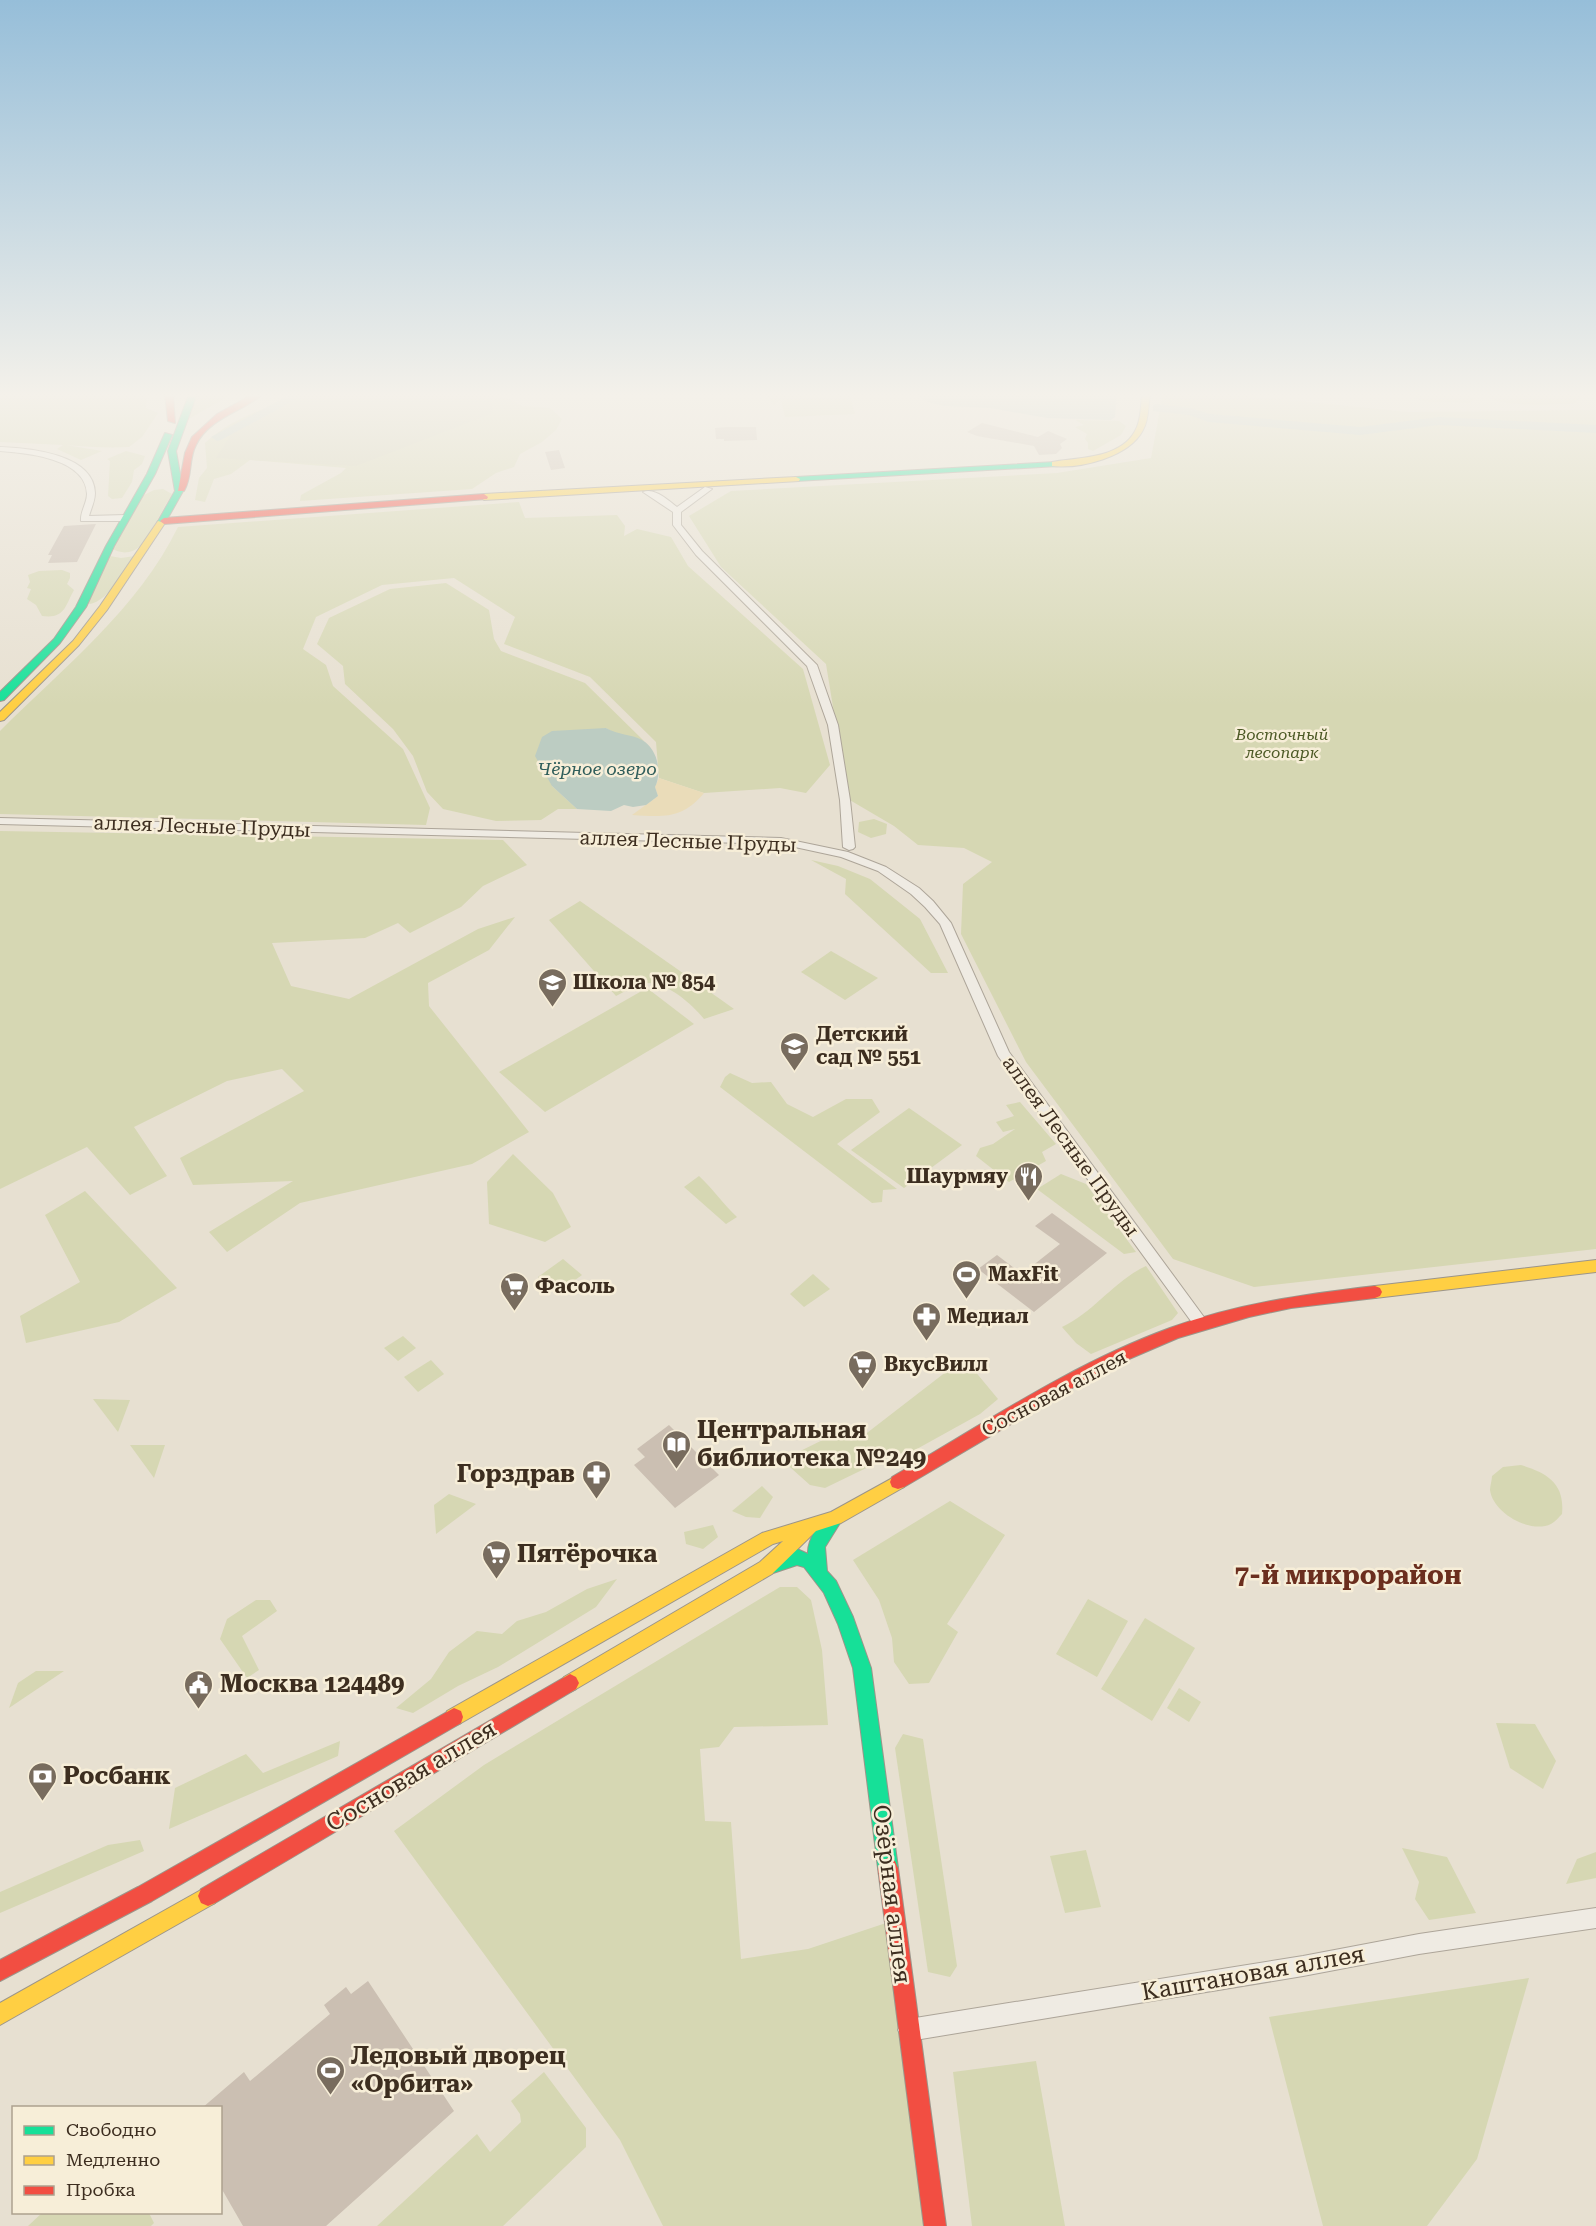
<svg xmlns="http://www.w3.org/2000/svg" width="1596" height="2226" font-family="'Roboto Serif',serif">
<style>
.green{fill:#d6d7b3}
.sand{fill:#eadcb9}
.cemetery{fill:#d1d1b3}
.water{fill:#bcccc2}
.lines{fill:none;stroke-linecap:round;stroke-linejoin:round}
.river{fill:#bcccc2;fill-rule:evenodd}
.building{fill:#cbbfb2}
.street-casing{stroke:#ada599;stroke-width:2}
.fast-casing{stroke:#9c958a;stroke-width:2}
.slow-casing{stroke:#9c958a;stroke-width:2}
.jam-casing{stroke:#9c958a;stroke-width:2}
.street{fill:#efebe3;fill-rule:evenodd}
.fast{fill:#16e098;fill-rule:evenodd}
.slow{fill:#ffcf43;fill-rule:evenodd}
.jam{fill:#f24e42;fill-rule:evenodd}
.labels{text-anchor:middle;stroke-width:5;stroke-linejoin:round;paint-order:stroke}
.far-park-label{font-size:16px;font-style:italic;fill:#4d5a26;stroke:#f7eed8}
.far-water-label{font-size:18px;font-style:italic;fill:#2f5d5a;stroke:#f7eed8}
.street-label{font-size:20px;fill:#3d2e20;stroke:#f7eed8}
.poi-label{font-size:20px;font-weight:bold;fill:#3d2e20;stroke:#f7eed8;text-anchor:start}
.near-poi-label{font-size:24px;font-weight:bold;fill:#3d2e20;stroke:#f7eed8;text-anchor:start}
.near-street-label{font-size:24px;fill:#3d2e20;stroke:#f7eed8}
.near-neighbourhood-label{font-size:26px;font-weight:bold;fill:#6b2e1e;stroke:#f7eed8}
</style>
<rect width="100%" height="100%" fill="#e7e0d1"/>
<g class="green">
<path d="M0,394H147L146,408L158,413L142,437L129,447C108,448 88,447 66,445L102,451L81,460L57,449L63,445L0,442Z"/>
<polygon points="197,394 232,394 187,420"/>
<path d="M308,394H492L512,400L522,406L550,408L562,419L556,430L542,442L520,454L514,467L496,473L472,489L300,501L301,495L341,473L346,468L250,460L231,474L214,479L205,502L195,500L199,478L207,468L205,443C235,416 270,406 308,394Z"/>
<polygon points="766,394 811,394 804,397 850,396 855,414 785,417 781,399 774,405"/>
<polygon points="1163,394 1228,394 1408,412 1596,410 1596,1249 1254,1287 1173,1259 1026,1062 961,934 963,884 992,862 964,848 918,845 894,826 848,799 826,664 721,567 689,516 731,491 1057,473 1151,458"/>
<polygon points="1412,394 1470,394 1474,400 1469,403 1423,401 1417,399"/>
<path d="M1481,394H1579L1581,397L1576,403L1568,404C1544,404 1500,408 1481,394Z"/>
<polygon points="1075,420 1119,421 1126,426 1121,435 1093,451 1088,449 1088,443 1085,439 1087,434 1075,427 1084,425"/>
<polygon points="126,451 145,456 142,464 134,470 132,482 122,498 112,499 108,496 110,461 107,459"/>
<path d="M163,489L172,494C163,508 149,538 139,547C132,554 119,554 112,548L142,496L154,490Z"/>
<path d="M519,502L525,518L617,515L625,526L624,536L637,529L671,537L688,566L803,669L830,765L806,793L780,788L704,793L659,778L656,742L590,677L504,644L515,617L454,578L382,585L316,617L303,649L326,665L333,686L403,749L430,808L426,825L0,814V731C64,667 138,609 178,527Z"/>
<path d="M110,556L121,558L135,556C124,571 109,600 90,604L88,603Z"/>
<path d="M62,570L70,573V578L67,584L74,590C65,606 65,619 42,616L36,605L27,599L31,589L27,588L30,582L28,575L39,571Z"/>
<polygon points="446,583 489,610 494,639 501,651 585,683 644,741 616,734 606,728 552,786 577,809 558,809 541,820 496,821 443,809 427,792 413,756 393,729 345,684 343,666 317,644 329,618 390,589"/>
<polygon points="874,819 887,824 886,834 871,838 858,832 859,822"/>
<polygon points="0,831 503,840 527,865 483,886 461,907 410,933 398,923 365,938 272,943 291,986 349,999 478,929 515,917 489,950 428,983 429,1006 529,1132 472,1164 300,1203 227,1252 209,1232 293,1181 193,1185 180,1158 304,1091 282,1069 227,1081 134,1127 167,1176 130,1195 87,1147 0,1189"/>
<polygon points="811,860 838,866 870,879 920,919 948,973 931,973 845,894 846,879"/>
<path d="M580,901L720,999L734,1009L704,1019C692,1004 663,978 641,984C633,986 624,992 616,996L549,920Z"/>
<polygon points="831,951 878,978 845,1000 801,972"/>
<polygon points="647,988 694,1024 545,1112 499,1072"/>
<polygon points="730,1073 752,1083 771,1082 787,1104 813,1117 846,1099 872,1099 880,1112 837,1144 897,1189 883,1190 882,1202 872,1203 720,1087 725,1077"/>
<polygon points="1020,1102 1056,1144 1042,1152 1046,1161 1009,1182 976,1156 980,1148 993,1144 1015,1129 1003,1132 996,1122 1014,1116 1006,1105"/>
<polygon points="909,1108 962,1145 904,1188 851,1150"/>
<polygon points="513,1154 553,1193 571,1227 545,1242 489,1224 487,1182"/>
<polygon points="1061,1174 1086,1184 1136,1252 1124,1254 1037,1189"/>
<path d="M699,1176C713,1189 723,1204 737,1217L726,1224L684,1187Z"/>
<polygon points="85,1191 177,1288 119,1322 26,1343 20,1316 80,1282 45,1215"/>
<polygon points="563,1259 582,1275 557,1293 538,1277"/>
<path d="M1146,1266L1178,1313L1172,1320L1091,1354L1076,1343L1062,1327C1094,1312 1114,1281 1146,1266Z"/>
<polygon points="813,1274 830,1289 804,1307 790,1294"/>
<polygon points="403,1336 416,1348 398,1361 384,1348"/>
<polygon points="964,1358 998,1399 980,1414 915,1450 891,1456 825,1488 810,1485 782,1460 849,1427 863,1436"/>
<polygon points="431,1360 444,1374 418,1392 404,1377"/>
<polygon points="93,1399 130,1400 118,1432"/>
<polygon points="130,1445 165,1445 154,1478"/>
<path d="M1521,1465C1547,1473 1565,1483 1562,1514C1559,1517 1555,1522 1551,1524C1530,1534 1493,1513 1490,1490C1490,1486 1492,1480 1492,1476L1503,1467Z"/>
<polygon points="762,1486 773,1497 760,1518 746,1517 732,1511"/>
<polygon points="449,1494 476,1504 436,1534 434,1505"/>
<polygon points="950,1501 1005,1535 947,1624 958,1632 929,1683 909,1684 894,1662 892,1638 879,1600 853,1560"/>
<polygon points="713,1525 718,1537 703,1549 686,1544 684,1532"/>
<polygon points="617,1579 596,1607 498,1667 458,1686 413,1713 396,1708 431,1679 449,1652 477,1631 502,1634 517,1621 546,1612 587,1589"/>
<polygon points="780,1587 797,1587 811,1600 822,1650 828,1725 734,1727 719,1747 700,1749 705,1821 731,1822 741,1959 808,1949 892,1921 926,2226 663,2226 620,2140 394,1831 484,1765"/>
<polygon points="1088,1599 1128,1621 1097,1677 1056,1654"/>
<polygon points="256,1600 270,1600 277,1611 242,1636 259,1670 247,1678 220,1639 227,1619"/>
<polygon points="1145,1618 1195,1648 1152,1721 1101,1689"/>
<polygon points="36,1671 64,1671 9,1708 18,1683"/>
<polygon points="1179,1688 1201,1702 1189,1722 1167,1708"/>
<polygon points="1496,1723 1535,1724 1556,1761 1543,1789 1510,1768"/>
<polygon points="903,1734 923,1739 957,1966 950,1977 928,1972 895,1748"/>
<polygon points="340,1741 338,1756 169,1829 175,1788 246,1754 263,1773"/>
<polygon points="140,1840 144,1851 0,1913 0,1892 108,1845"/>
<polygon points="1402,1848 1447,1857 1476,1913 1429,1920 1415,1899 1419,1882"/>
<polygon points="1086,1850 1101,1907 1065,1913 1050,1856"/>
<polygon points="1596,1852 1596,1878 1566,1884 1577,1859"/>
<polygon points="1529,1978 1477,2159 1427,2226 1323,2226 1269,2017"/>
<polygon points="1036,2061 1065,2226 972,2226 953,2072"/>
<polygon points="544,2072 586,2128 586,2147 503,2226 377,2226 477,2134 490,2152 521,2122 520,2114 511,2101"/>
<polygon points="43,2212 149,2213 154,2223 151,2226 28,2226"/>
</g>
<path class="sand" d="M659,778L704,793C682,819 665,817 632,815L658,796L655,787Z"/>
<polygon class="cemetery" points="308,394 490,394 493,413 356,466 216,458 232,433"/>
<g class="water">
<polygon points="913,394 1117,394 1115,417 1111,420 1047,418 990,408 945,406 931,403"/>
<path d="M606,728C618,735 631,734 642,740C658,749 662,773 655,787L658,796L646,805L633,807L624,805L611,811L577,809L552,786L535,756L542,737L552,731Z"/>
</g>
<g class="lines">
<g class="river">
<polygon points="291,394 306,394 221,440 217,441 211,437"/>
<polygon points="1157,404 1190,408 1210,414 1360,427 1439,417 1596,425 1596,433 1439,425 1360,435 1209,422 1189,415 1153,411 1153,405"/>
</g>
</g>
<g class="building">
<polygon points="982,423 1038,437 1048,431 1067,439 1060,444 1062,448 1056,454 1039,455 1034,446 977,436 967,432"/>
<polygon points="727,427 756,427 757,440 724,441 724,439 716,439 715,428"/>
<polygon points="559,450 565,468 551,470 545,452"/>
<polygon points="96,524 77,562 48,563 52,555 48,555 64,526"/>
<polygon points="1052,1213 1107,1253 1034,1312 978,1269 997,1255 1022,1274 1060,1244 1035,1226"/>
<polygon points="669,1425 719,1475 675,1508 634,1465 645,1457 637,1449"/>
<polygon points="368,1981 454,2111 326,2226 243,2226 220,2186 220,2108 202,2108 244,2072 250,2081 330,2014 324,2005 346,1987 351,1994"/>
</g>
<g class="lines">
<defs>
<g id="street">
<path d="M0,447C29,448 94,454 95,493C95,501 91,509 89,516L125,515L129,518L125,521H81C80,512 87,503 87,494C86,458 26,453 0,451Z"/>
<path d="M705,487L712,489L681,512V525L702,551L817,665L838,725L850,800L855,847L853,849L849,850L843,847L840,800L828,725L807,666L696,555L673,525V512L643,492C654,487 668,500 677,507Z"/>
<polygon points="0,818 781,838 848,852 886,867 919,888 933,901 951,923 1009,1052 1209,1324 1206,1328 1201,1330 1196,1328 998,1056 940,924 925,907 911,894 878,871 841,857 781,844 0,824"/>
<polygon points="1596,1908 1596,1928 1419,1954 1303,1976 909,2041 902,2037 898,2030 902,2023 909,2019 1303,1956 1419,1934"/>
</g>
<g id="fast">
<polygon points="189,394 197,394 176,451 183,491 165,523 161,526 157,523 175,491 168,451"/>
<polygon points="165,433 172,435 155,474 114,546 86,607 60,643 4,700 0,701 0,692 54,639 76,607 106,546 147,474"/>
<polygon points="1055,462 1058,462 1058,466 796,481 792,479 796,477"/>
<path d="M835,1511L841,1513L843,1518L825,1547L827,1571L836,1581L853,1617L871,1668L898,1868L895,1875L888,1878L881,1875L878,1868L853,1668L838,1624L824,1593L804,1567L797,1565L773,1573L767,1570L764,1565L767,1560L797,1549L808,1554C807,1540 822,1515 835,1511Z"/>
</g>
<g id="slow">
<path d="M1142,394H1150C1148,406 1149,420 1143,430C1129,457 1081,469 1052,466V462C1080,457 1124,459 1137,427C1141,417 1141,405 1142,394Z"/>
<polygon points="796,477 800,479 799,481 484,500 480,497 484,494"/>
<polygon points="158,521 165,523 107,610 79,645 4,720 0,721 0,712 73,641 100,606"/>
<polygon points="1596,1260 1596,1272 1375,1298 1370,1296 1368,1292 1370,1288 1375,1286"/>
<polygon points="898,1475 904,1477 906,1482 904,1487 841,1523 816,1531 772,1574 576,1689 570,1692 564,1689 561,1683 564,1677 760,1562 783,1541 773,1544 461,1723 454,1726 447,1723 445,1717 447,1711 762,1533 831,1512"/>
<polygon points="208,1886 215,1889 218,1896 215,1903 0,2025 0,2003"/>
</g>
<g id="jam">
<polygon points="165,394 173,394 175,423 168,421"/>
<path d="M253,394H263C242,412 209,418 196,445C188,460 193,476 184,491H178L185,453L192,437L217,414Z"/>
<polygon points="484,494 488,497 487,499 164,524 160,521 164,518"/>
<path d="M1375,1286L1380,1288L1382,1292L1380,1296L1375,1298L1291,1308L1249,1317L1178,1338L1101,1371L904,1487L898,1489L892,1487L890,1482L892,1477C982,1425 1071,1364 1170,1328C1236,1304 1305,1294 1375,1286Z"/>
<polygon points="570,1674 576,1677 579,1683 576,1689 215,1903 208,1906 201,1903 198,1896 201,1889"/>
<polygon points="454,1708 461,1711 463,1717 461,1723 152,1901 0,1981 0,1960 138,1887"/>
<polygon points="888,1858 895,1861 898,1868 946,2226 924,2226 878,1868 881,1861"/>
</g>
</defs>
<use href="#street" class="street-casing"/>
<use href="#fast" class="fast-casing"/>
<use href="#slow" class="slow-casing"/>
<use href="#jam" class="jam-casing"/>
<use href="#street" class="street"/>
<use href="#fast" class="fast"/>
<use href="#slow" class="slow"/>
<use href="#jam" class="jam"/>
</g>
<linearGradient id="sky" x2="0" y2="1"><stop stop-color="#96bed9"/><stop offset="0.56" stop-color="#f4f1ea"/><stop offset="1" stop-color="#f4f1ea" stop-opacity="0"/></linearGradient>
<rect width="1596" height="706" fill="url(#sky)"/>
<defs>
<symbol id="school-pin" viewBox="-11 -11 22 30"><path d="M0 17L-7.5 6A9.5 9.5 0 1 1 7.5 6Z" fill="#786c5e" stroke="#f7eed8"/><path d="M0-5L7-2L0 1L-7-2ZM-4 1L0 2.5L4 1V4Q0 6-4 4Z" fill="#fff"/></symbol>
<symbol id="restaurant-pin" viewBox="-11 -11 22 30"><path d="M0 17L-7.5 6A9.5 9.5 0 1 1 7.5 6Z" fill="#786c5e" stroke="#f7eed8"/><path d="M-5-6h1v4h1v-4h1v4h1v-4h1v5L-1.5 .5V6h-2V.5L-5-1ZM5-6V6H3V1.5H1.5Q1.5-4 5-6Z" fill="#fff"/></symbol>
<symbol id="stadium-pin" viewBox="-11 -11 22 30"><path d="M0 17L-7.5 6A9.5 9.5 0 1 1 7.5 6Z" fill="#786c5e" stroke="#f7eed8"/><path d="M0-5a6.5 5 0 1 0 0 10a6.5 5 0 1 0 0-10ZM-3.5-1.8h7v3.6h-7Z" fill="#fff"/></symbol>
<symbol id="supermarket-pin" viewBox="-11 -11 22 30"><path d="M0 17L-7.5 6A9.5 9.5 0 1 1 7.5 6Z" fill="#786c5e" stroke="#f7eed8"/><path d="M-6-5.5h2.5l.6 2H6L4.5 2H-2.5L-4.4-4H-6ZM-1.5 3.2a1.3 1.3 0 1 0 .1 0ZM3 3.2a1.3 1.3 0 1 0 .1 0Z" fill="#fff"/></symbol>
<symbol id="pharmacy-pin" viewBox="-11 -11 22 30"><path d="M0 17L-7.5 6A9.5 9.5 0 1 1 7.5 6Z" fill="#786c5e" stroke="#f7eed8"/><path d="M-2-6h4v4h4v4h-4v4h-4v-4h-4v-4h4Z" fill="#fff"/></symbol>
<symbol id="library-pin" viewBox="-11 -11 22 30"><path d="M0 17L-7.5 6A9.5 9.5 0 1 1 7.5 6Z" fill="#786c5e" stroke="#f7eed8"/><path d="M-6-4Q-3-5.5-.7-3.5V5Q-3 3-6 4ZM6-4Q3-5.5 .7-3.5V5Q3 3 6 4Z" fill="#fff"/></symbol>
<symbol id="civic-pin" viewBox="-11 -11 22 30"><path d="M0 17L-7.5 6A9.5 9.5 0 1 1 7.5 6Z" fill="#786c5e" stroke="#f7eed8"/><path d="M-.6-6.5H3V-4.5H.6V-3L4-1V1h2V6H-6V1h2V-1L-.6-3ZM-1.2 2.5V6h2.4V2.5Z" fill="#fff"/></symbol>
<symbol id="bank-pin" viewBox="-11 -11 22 30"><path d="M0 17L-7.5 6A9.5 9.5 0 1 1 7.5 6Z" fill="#786c5e" stroke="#f7eed8"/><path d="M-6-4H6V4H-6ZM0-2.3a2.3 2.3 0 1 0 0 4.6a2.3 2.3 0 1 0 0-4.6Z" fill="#fff"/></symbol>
</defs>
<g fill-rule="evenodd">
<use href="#school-pin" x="536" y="966" width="33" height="45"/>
<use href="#school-pin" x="778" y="1030" width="33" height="45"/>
<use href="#restaurant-pin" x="1012" y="1160" width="33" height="45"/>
<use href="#stadium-pin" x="950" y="1258" width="33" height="45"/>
<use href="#supermarket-pin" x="498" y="1270" width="33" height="45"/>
<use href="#pharmacy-pin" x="910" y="1300" width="33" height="45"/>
<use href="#supermarket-pin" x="846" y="1348" width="33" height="45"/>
<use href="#library-pin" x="660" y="1428" width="33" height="45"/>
<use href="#pharmacy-pin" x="580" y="1458" width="33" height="45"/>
<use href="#supermarket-pin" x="480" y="1538" width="33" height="45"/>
<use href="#civic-pin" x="182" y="1668" width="33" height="45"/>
<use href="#bank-pin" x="26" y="1760" width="33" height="45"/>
<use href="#stadium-pin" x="314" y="2054" width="33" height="45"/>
</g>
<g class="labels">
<g class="far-park-label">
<text x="1282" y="740">Восточный<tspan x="1282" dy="18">лесопарк</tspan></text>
</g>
<g class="far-water-label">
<text x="597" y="775">Чёрное озеро</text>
</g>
<g class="street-label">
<text transform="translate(202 826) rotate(2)" y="7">аллея Лесные Пруды</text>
<text transform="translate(688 841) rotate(2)" y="7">аллея Лесные Пруды</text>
<text transform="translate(1071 1146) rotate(54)" y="7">аллея Лесные Пруды</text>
<text transform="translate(1054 1393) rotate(-28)" y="7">Сосновая аллея</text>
</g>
<g class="poi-label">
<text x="573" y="989">Школа № 854</text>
<text x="816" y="1041">Детский<tspan x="816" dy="23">сад № 551</tspan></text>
<text x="1008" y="1183" text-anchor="end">Шаурмяу</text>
<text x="988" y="1281">MaxFit</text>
<text x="535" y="1293">Фасоль</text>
<text x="947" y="1323">Медиал</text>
<text x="884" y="1371">ВкусВилл</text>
</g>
<g class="near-poi-label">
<text x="697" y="1438">Центральная<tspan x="697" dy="28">библиотека №249</tspan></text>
<text x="575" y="1482" text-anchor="end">Горздрав</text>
<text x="517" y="1562">Пятёрочка</text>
<text x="220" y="1692">Москва 124489</text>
<text x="63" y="1784">Росбанк</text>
<text x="351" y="2064">Ледовый дворец<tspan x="351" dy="28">«Орбита»</tspan></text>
</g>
<g class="near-street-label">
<text transform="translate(411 1776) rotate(-31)" y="8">Сосновая аллея</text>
<text transform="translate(892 1894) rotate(83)" y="8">Озёрная аллея</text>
<text transform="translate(1253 1973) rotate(-10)" y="8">Каштановая аллея</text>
</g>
<g class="near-neighbourhood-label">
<text x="1348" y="1584">7-й микрорайон</text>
</g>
</g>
<rect x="12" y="2106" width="210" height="108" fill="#f7eed8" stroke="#ada18e" stroke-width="1.5"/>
<rect x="24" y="2126" width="30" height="9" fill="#16e098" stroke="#ada18e" stroke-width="1.5"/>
<text x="66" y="2136" font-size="18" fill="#3d2e20">Свободно</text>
<rect x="24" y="2156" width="30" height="9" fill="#ffcf43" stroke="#ada18e" stroke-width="1.5"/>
<text x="66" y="2166" font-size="18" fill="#3d2e20">Медленно</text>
<rect x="24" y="2186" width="30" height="9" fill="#f24e42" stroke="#ada18e" stroke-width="1.5"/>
<text x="66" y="2196" font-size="18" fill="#3d2e20">Пробка</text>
</svg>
